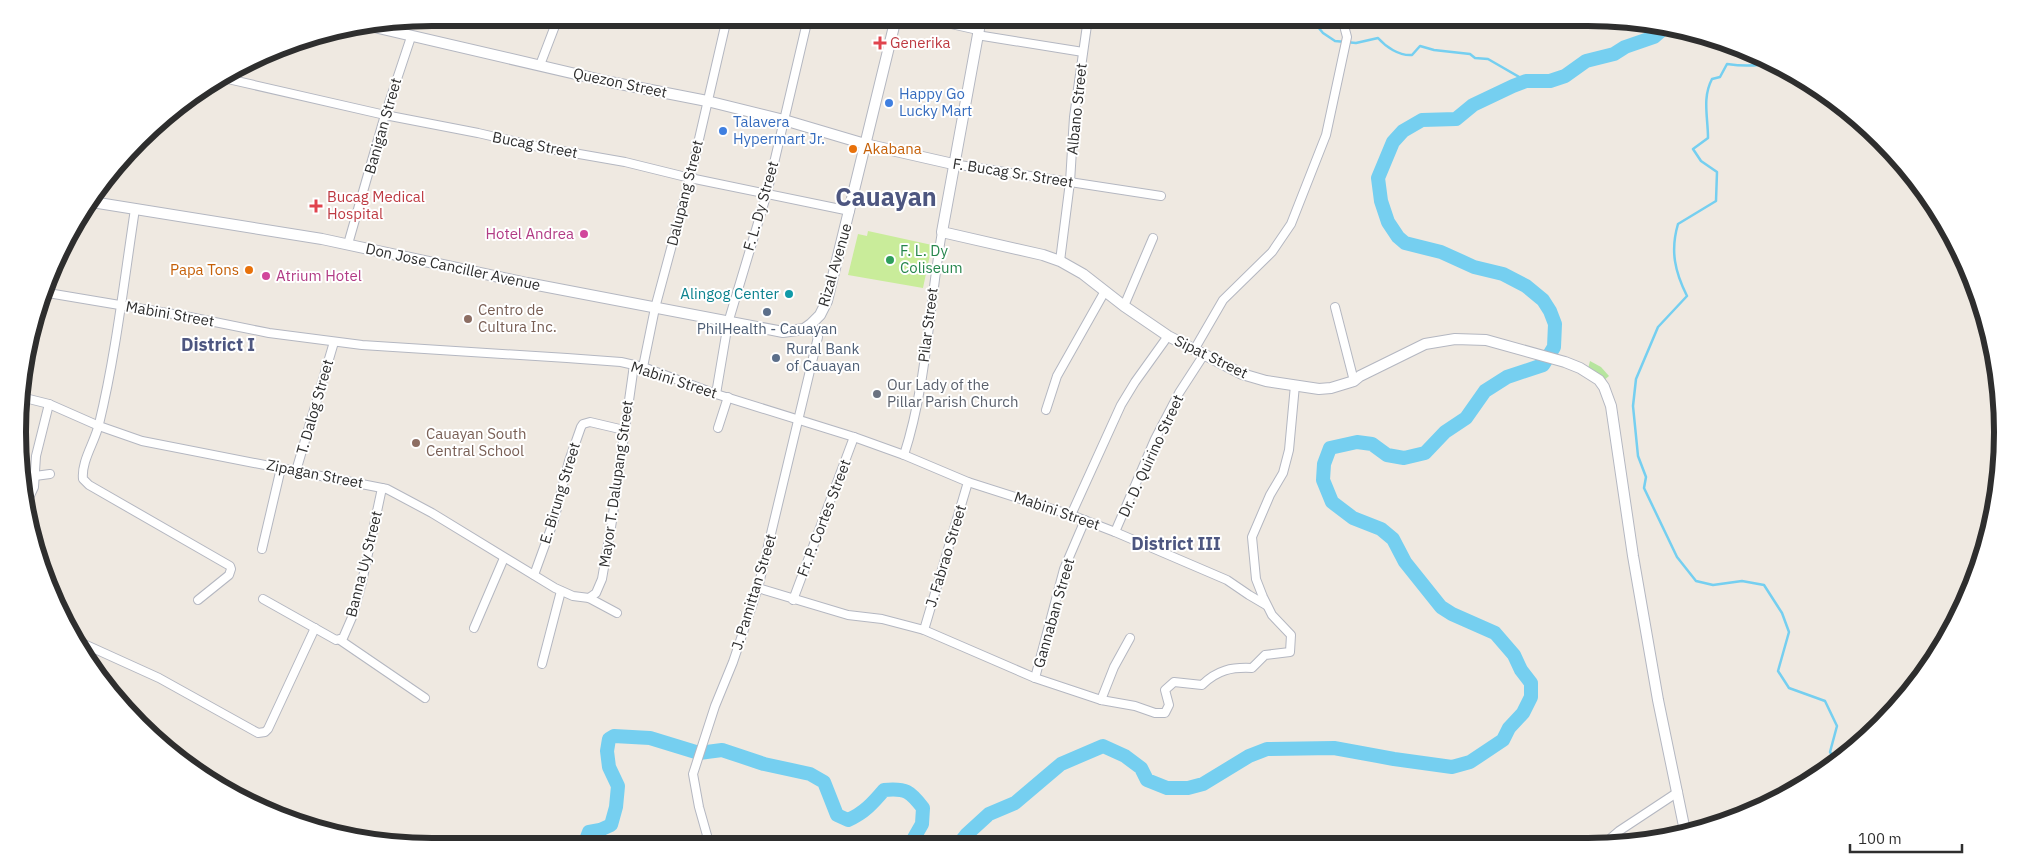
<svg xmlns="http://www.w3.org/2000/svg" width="2020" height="864" font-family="'IBM Plex Sans',sans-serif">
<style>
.green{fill:#b6e59e}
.pitch{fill:#c9ec9a}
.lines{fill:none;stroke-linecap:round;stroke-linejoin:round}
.stream{stroke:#75cff0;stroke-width:2.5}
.river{stroke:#75cff0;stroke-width:14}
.street-casing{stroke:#b4b7c1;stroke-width:10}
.secondary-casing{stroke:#b4b7c1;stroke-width:12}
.street{stroke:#fff;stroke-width:8}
.secondary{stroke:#fff;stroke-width:10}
.health-dot{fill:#e0444e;stroke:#fff;stroke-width:2}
.shop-dot{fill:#3f7fe0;stroke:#fff;stroke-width:2}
.food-dot{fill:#e8710a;stroke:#fff;stroke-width:2}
.hotel-dot{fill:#d1479c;stroke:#fff;stroke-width:2}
.leisure-dot{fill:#2e9e5b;stroke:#fff;stroke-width:2}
.culture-dot{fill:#0f9aa8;stroke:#fff;stroke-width:2}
.service-dot{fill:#5c6f8a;stroke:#fff;stroke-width:2}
.education-dot{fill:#8d6e63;stroke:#fff;stroke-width:2}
.worship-dot{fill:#6b7280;stroke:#fff;stroke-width:2}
.labels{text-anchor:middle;stroke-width:4;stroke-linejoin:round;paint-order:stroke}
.health-label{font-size:15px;fill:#be3a42;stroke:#fff;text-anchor:start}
.street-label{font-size:15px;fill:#2e2e2e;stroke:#fff}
.shop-label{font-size:15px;fill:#366cbe;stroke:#fff;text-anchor:start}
.food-label{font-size:15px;fill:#c56008;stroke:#fff;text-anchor:start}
.hotel-label{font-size:15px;fill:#b23c85;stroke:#fff;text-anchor:end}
.leisure-label{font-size:15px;fill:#27864d;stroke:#fff;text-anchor:start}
.culture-label{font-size:15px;fill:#0d838f;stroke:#fff;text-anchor:end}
.education-label{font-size:15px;fill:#785e54;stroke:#fff;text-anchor:start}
.service-label{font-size:15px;fill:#4e5e75;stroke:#fff}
.worship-label{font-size:15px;fill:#5b616d;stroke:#fff;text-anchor:start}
.quarter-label{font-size:18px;font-weight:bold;fill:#4d5680;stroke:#fff}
.town-label{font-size:25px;font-weight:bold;fill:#4d5680;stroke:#fff}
.rim{fill:none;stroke:#2e2e2e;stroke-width:6}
</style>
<rect width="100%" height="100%" fill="#efe9e1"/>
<polygon class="green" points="1590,361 1601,367 1609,376 1603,381 1588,369"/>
<polygon class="pitch" points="868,231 932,245 923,288 848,275 858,234 867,236"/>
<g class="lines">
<g class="stream">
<path d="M1315,18L1316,22L1313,21L1311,24L1318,27L1323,33L1335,41L1356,43L1378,38C1386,47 1399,56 1412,55L1420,46L1434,50L1470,54L1475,58L1488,59L1526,81"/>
<path d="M1770,62C1757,67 1741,66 1727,64L1720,77L1712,79C1702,98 1708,117 1708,138L1693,149L1701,161L1717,172L1716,201L1678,224C1670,251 1675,272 1687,296L1658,327L1636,379L1633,406L1638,456L1646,477L1644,488L1677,557L1696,581L1713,585L1742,581L1764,585L1782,613L1789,632L1778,671L1789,688L1825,701L1837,726L1830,752L1835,760"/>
</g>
<g class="river">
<polyline points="958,845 966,835 989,814 1015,803 1061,764 1103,746 1125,756 1141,768 1147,780 1167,788 1188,788 1203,784 1249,756 1267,749 1334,748 1394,759 1452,767 1470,762 1503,740 1509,728 1523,713 1531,697 1531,683 1521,670 1514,655 1495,633 1452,614 1441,607 1405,562 1393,539 1381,529 1353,518 1332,502 1323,480 1324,464 1330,448 1357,442 1372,444 1387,455 1404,458 1425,453 1445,432 1466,418 1485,391 1507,377 1543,365 1554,347 1555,324 1550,311 1543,300 1526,286 1503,274 1474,267 1441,252 1405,243 1398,237 1388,222 1381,201 1378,178 1393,142 1403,131 1422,120 1456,119 1473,105 1513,86 1526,81 1550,81 1565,76 1586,61 1614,54 1625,47 1654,37 1662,30"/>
<path d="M588,846L586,840L589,832L600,830L611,825L616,807L618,786L609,767L607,751L609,739L614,736L650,738L699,753L722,750L764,764L810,774L824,782L837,815L848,820C864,813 873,803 884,790C906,788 910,791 923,808L922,824L910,845"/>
</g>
<defs>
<g id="street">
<polyline points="977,35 1083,52"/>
<polyline points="540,65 558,18"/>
<polyline points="219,77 385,115 478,133 539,147 625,162 690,178 850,211"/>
<polyline points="953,164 1161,196"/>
<path d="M135,209C124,281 116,354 99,424C95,442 81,461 83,479L89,485L230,566L231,569L229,575L198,600"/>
<polyline points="348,244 385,115 411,37"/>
<polyline points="1060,261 1070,182 1074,117 1088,18"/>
<polyline points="48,293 185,316 269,333 362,345 567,358 621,362 643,367 716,394 854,437 904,455 968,482 1071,515 1115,532 1227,580 1249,595 1266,605"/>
<polyline points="1124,306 1153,238"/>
<polyline points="1335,307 1354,381"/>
<polyline points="1194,350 1223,300 1272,252 1291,224 1326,135 1347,37 1342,18"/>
<polyline points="643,367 655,308 690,178 727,18"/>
<polyline points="716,394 728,323 767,193 808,18"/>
<polyline points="21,397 49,404 99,426 142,441 387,489 432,513 555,588 573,596 589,598 617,613"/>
<polyline points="1046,410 1057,376 1105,291"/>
<polyline points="718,428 728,397"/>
<path d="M904,455C927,384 929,306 942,232"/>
<polyline points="296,471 334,342"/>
<polyline points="35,476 50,474"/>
<polyline points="25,506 34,487 36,456 49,404"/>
<polyline points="1071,515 1121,405 1135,382 1168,336"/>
<polyline points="1115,532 1155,439 1179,393 1203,356"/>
<polyline points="262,549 281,468"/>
<polyline points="534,575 554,520 569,461 581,427 583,424 590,422 624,430"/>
<path d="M758,588L848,615L882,619L924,630L1035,678L1101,700L1135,706L1155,713H1165L1169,705L1165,690L1174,682L1202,685C1217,670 1232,667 1252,668L1265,655L1290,652L1291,635L1272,615L1263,597L1256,579L1252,537L1270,495L1283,473L1289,450L1295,385"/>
<polyline points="589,598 596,593 602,579 612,521 634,365"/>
<polyline points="263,599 336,640 343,638 353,615 362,582 382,488"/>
<polyline points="793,600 854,437"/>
<polyline points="474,628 504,558"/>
<polyline points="924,630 968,482"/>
<polyline points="73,639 159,678 258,733 265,732 268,729 315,628"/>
<polyline points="340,640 425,698"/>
<polyline points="542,664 561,591"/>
<polyline points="1035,678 1064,569 1085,520"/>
<polyline points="1101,700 1114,667 1130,638"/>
<polyline points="1605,843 1619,831 1678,792"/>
<polyline points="710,846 699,807 693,774 715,706 733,662 758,588 818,337 811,324"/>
</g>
<g id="secondary">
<polyline points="929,18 978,29"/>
<polyline points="981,18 942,232 1043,255 1060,261 1083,274 1124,306 1168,336 1242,374 1266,381 1319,389 1331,388 1354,381 1360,376 1425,344 1455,339 1486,340 1565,362 1580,368 1599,380 1604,387 1611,406 1633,556 1658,700 1685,831"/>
<polyline points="374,27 610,82 707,101 784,120 865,144 953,164"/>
<polyline points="92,202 322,239 527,283 783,332 804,329 811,324 820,315 827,301 896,18"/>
</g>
</defs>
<use href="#street" class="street-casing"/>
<use href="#secondary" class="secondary-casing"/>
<use href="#street" class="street"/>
<use href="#secondary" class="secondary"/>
</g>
<g class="health-dot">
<path d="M877.5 35.5h5v5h5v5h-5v5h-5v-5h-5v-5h5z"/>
<path d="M313.5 198.5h5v5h5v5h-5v5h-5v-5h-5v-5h5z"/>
</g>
<g class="shop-dot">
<circle cx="889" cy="103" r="5"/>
<circle cx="723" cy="131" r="5"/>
</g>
<g class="food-dot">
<circle cx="853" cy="149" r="5"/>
<circle cx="249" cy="270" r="5"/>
</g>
<g class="hotel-dot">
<circle cx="584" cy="234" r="5"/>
<circle cx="266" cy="276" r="5"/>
</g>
<circle class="leisure-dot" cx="890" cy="260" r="5"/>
<circle class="culture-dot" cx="789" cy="294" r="5"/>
<g class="service-dot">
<circle cx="767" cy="312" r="5"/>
<circle cx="776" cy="358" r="5"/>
</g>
<g class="education-dot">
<circle cx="468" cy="319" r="5"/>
<circle cx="416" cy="443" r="5"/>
</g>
<circle class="worship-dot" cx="877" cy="394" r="5"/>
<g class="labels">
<g class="health-label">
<text x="890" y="48">Generika</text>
<text x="327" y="202">Bucag Medical<tspan x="327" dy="17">Hospital</tspan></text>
</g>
<g class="street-label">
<text transform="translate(620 83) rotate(12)" y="5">Quezon Street</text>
<text transform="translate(1077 109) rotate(-84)" y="5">Albano Street</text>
<text transform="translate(383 126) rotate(-74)" y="5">Banigan Street</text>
<text transform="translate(535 145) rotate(11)" y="5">Bucag Street</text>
<text transform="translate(1013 173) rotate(9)" y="5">F. Bucag Sr. Street</text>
<text transform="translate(685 193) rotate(-76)" y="5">Dalupang Street</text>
<text transform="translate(761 206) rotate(-74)" y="5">F. L. Dy Street</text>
<text transform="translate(835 265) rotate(-74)" y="5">Rizal Avenue</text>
<text transform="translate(453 267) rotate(12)" y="5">Don Jose Canciller Avenue</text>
<text transform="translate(170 314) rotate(10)" y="5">Mabini Street</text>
<text transform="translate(928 325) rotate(-83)" y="5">Pilar Street</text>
<text transform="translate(1211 357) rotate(26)" y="5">Sipat Street</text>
<text transform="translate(674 380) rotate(18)" y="5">Mabini Street</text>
<text transform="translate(315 407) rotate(-74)" y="5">T. Dalog Street</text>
<text transform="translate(1151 456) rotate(-65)" y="5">Dr. D. Quirino Street</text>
<text transform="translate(315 474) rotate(11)" y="5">Zipagan Street</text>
<text transform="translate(616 484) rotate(-82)" y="5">Mayor T. Dalupang Street</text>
<text transform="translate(560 493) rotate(-73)" y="5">E. Birung Street</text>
<text transform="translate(1057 511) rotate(19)" y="5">Mabini Street</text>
<text transform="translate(824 518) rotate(-69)" y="5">Fr. P. Cortes Street</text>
<text transform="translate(946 556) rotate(-73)" y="5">J. Fabrao Street</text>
<text transform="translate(364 564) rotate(-76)" y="5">Banna Uy Street</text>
<text transform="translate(754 592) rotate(-73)" y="5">J. Pamittan Street</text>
<text transform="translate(1054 613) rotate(-74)" y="5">Gannaban Street</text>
</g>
<g class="shop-label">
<text x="899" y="99">Happy Go<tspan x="899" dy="17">Lucky Mart</tspan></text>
<text x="733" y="127">Talavera<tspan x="733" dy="17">Hypermart Jr.</tspan></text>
</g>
<g class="food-label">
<text x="863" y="154">Akabana</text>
<text x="239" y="275" text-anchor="end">Papa Tons</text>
</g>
<g class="hotel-label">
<text x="574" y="239">Hotel Andrea</text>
<text x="276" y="281" text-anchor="start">Atrium Hotel</text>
</g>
<g class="leisure-label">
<text x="900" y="256">F. L. Dy<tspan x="900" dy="17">Coliseum</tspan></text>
</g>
<g class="culture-label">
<text x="779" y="299">Alingog Center</text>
</g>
<g class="education-label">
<text x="478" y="315">Centro de<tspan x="478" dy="17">Cultura Inc.</tspan></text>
<text x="426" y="439">Cauayan South<tspan x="426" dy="17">Central School</tspan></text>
</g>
<g class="service-label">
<text x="767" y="334">PhilHealth - Cauayan</text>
<text x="786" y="354" text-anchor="start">Rural Bank<tspan x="786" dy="17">of Cauayan</tspan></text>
</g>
<g class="worship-label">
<text x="887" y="390">Our Lady of the<tspan x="887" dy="17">Pillar Parish Church</tspan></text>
</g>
<g class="quarter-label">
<text x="218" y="351">District I</text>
<text x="1176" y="550">District III</text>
</g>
<g class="town-label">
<text x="886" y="206">Cauayan</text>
</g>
</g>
<path d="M0 0H2020V864H0ZM432 26H1588A406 406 0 0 1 1994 432V432A406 406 0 0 1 1588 838H432A406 406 0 0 1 26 432V432A406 406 0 0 1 432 26Z" fill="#fff" fill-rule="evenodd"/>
<path class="rim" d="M432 26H1588A406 406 0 0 1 1994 432V432A406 406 0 0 1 1588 838H432A406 406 0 0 1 26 432V432A406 406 0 0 1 432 26Z"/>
<path d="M1850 844v8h112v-8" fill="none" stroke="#2e2e2e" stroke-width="2.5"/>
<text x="1858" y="844" font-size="15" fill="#2e2e2e" stroke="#ffffff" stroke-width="4" paint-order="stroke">100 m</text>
</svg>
